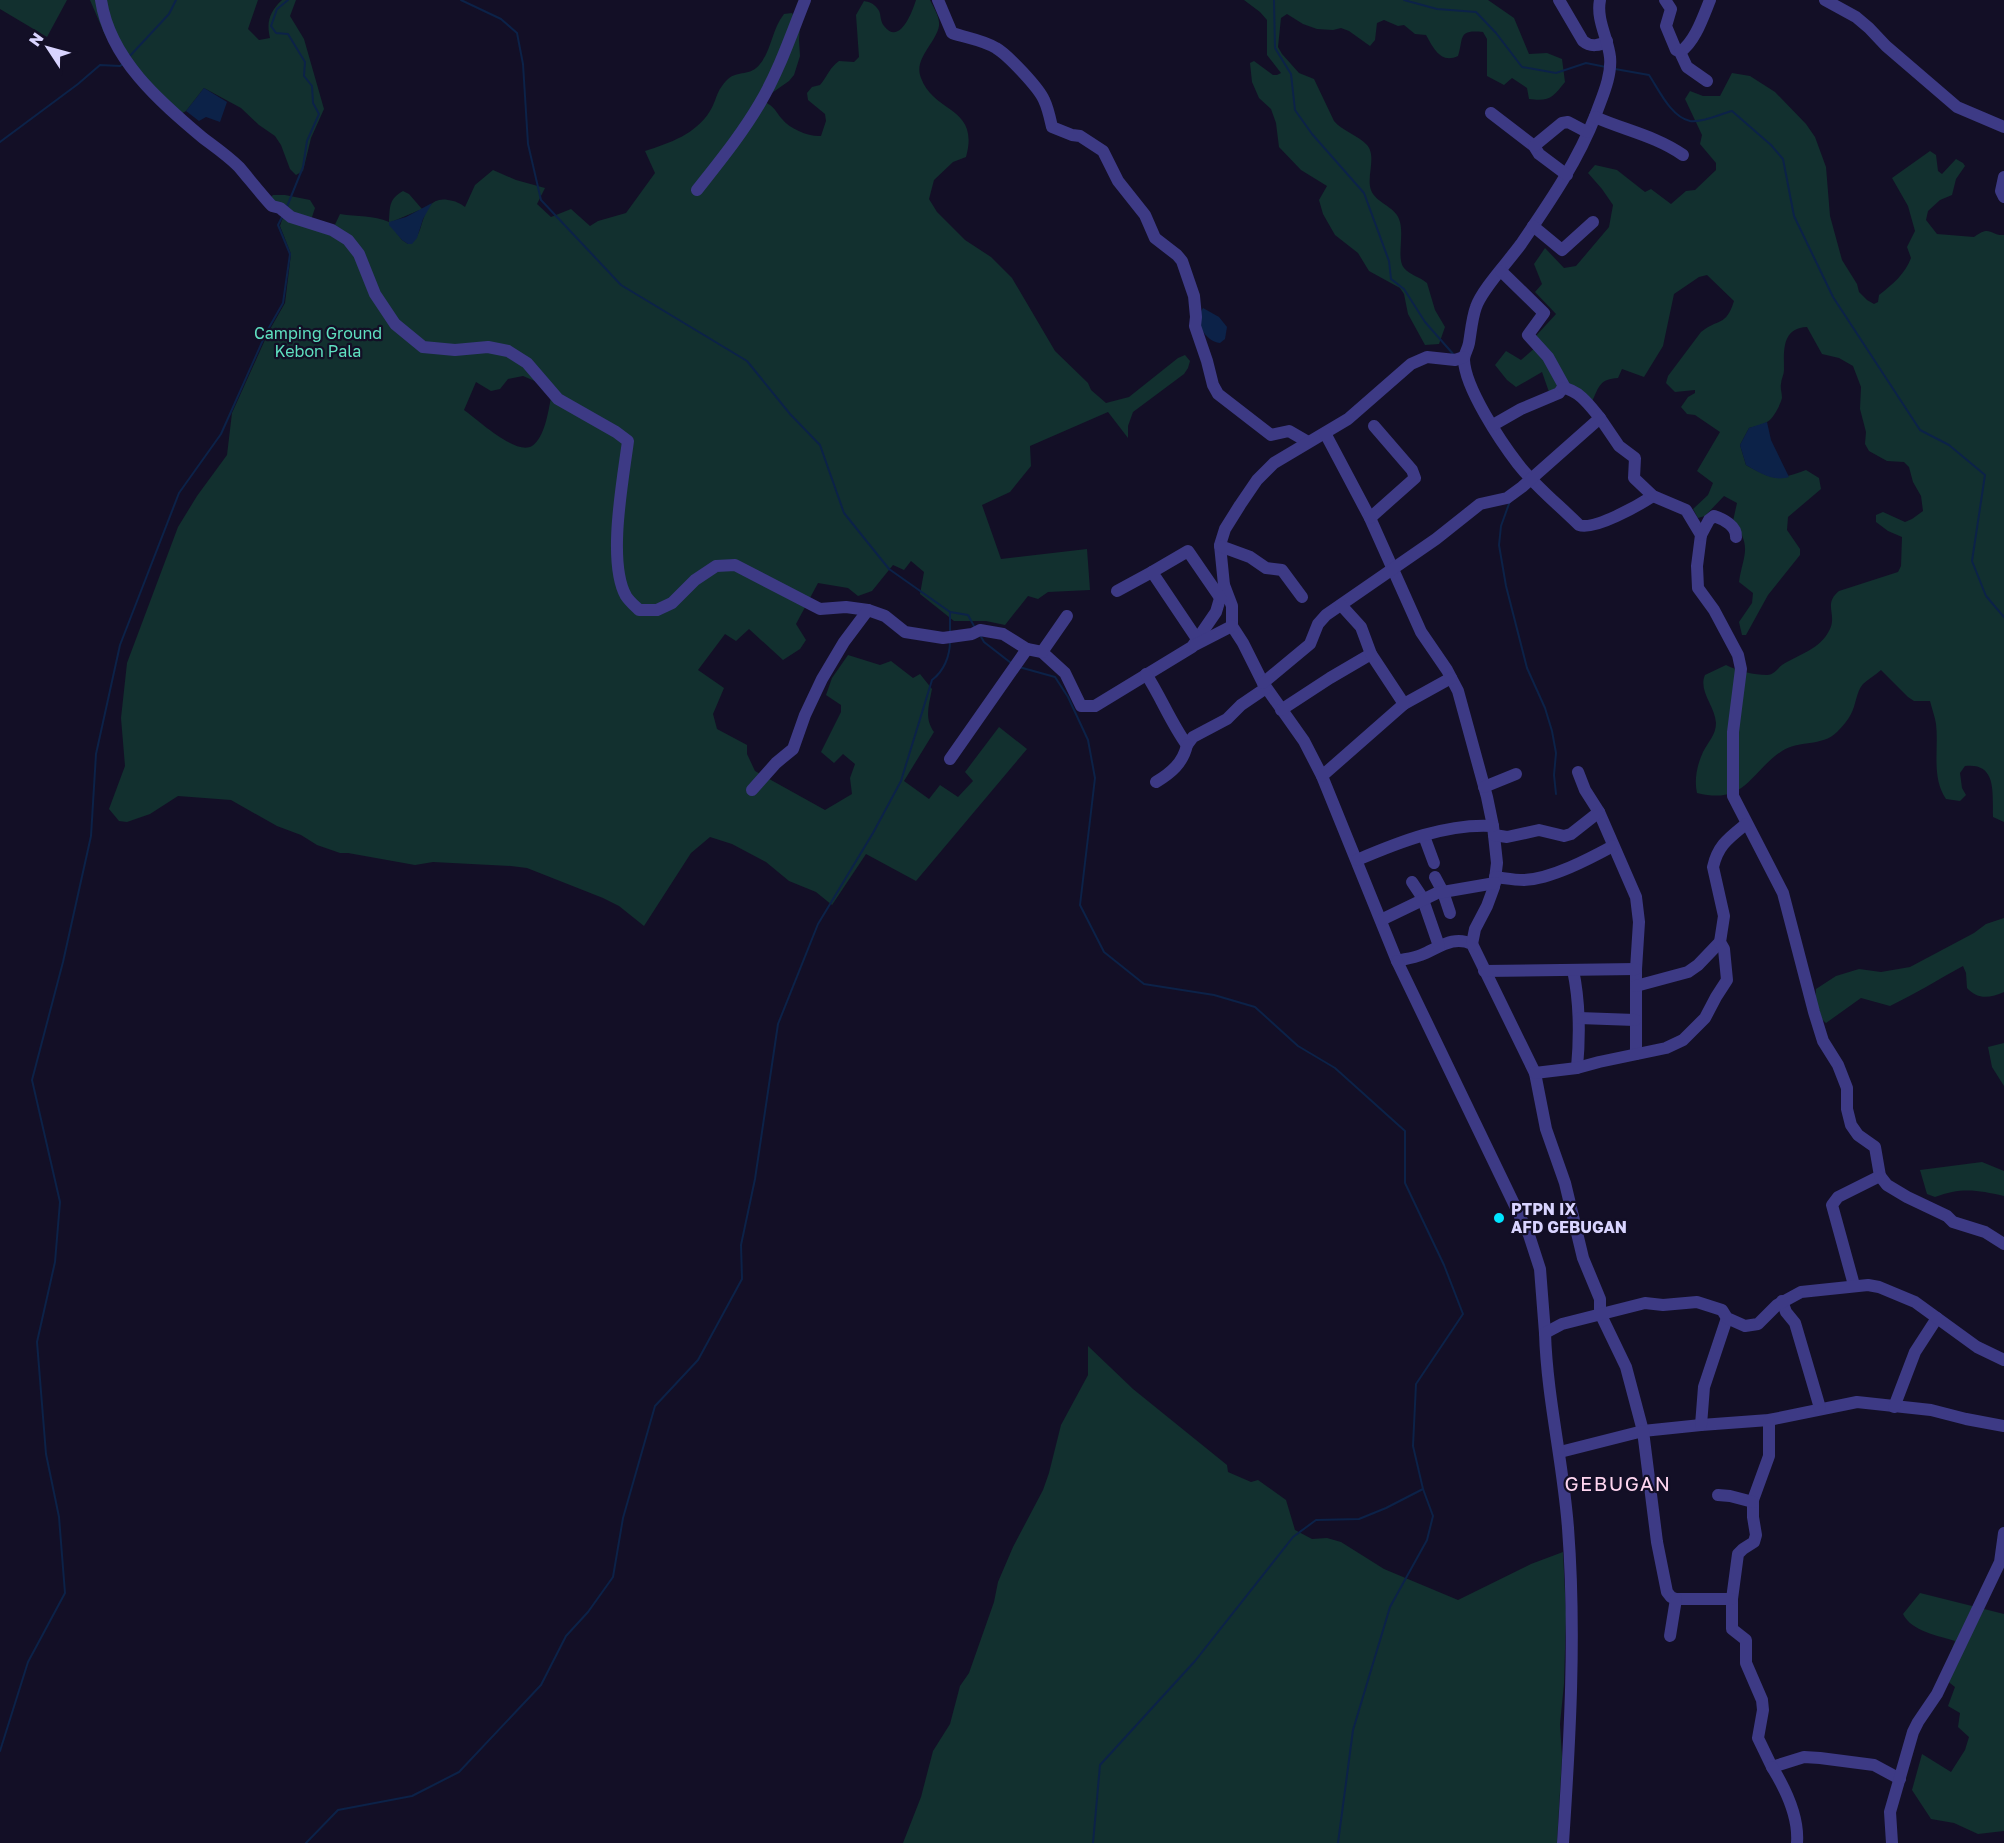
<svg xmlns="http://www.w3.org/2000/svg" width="2004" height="1843" font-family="'Golos Text',sans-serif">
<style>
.green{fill:#12302f;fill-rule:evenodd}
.water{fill:#0c2248}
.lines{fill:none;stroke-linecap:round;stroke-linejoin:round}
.stream{stroke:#0c2248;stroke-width:2}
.minor{stroke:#3d3a85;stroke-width:12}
.poi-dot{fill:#00e5ff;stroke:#130f26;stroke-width:2}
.labels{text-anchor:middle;stroke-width:4.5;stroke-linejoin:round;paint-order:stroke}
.park-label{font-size:16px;fill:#5fe0c0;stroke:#130f26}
.poi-label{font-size:16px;font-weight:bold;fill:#d9d4ff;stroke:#130f26;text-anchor:start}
.quarter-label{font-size:20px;letter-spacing:1.5px;fill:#ffd6f0;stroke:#130f26}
</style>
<rect width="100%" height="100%" fill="#130f26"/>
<g class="green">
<polygon points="0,0 67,0 47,37 0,9"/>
<path d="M90,0H258L248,29L259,40L270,38C266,22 270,11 282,0H296L290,16L304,39L324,109L311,138L303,171L296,175L290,169L281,145L275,136L259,125L241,108L204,88L186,111L174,118L127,69L105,35Z"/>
<path d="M916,0H930C934,8 940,17 939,26C936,43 913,59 921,78C934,114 980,106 966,157L953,162L934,180L929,199L937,212L965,240L991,257L1012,278L1055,351L1088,383L1091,390L1106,403L1129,397L1178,358L1185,355L1190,361L1188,368L1184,374L1133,412L1128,426V438L1108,412L1030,446L1031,466L1010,492L982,505L1001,559L1087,549L1090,590L1048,592L1038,599L1028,596L1005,625L986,621H954L920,594L924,572L911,561L904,570L893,565L872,591L858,596L848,588L818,583L796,624L806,640L800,649L783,660L749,629L736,641L725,634L698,670L724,688L713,714L717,729L747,745V754L755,771L825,810L852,794L850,778L855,764L843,754L834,763L821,752L841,712V705L826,695L832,678L848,655L880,665L891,661L913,678L920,674L932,689C929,705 924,718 934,732L904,781L929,799L940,785L958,797L973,781L965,772L999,727L1027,749L916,881L866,854L832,905L816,892L789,881L766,862L732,844L710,837L691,853L644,926L619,906L603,898L527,868L511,866L433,862L415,865L348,853H340L317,845L301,835L277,826L231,800L178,796L150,814L127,822L119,821L109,809L125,766L121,718L127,663L178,527L197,496L227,455L232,413L269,331L285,303L291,254L280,226L284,214L265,203L273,195H285L310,200L315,208L309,226L331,233L340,214C358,217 373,215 389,222C390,206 389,199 403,191L409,194L422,209L389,223L402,240L408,244C427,240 417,195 448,200C456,201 459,203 465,207L475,185L493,170L516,180L545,188L537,204L551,217L571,209L590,226L598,221L626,213L655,173L645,151C670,143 696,134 710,111C718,98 715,92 728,79C738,70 750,77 760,64C772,49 772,29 784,14L792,13L800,26L799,40L800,56L794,75L789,81L769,95L765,102C776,108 775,111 782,119C790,129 809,137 821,136L826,121L825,114L808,100L807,93L812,87L820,85C827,77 830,67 839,61L854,62L859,57L856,15L864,1C869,2 873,3 877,8C882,13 879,20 884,26C899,46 912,13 916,0ZM523,376L537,382L551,398C548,412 545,437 532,446C516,456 477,419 464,410L476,382L491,391L500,389L508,379Z"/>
<path d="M1244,0H1488L1514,18L1529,54L1547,53L1562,59L1565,82C1553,97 1550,102 1529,99L1527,88L1512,78L1504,85L1487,76V39L1483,32C1457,29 1464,38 1458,56C1441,64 1434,49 1426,35L1415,34L1404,25L1398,26L1384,20L1377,23L1375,40L1370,46L1349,31L1341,28L1333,30L1317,29L1303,24L1287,14L1281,18L1278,47L1282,54L1299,73L1314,79L1334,121C1342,131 1358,135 1367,145C1377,156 1366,177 1371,190C1375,202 1395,207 1399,219C1405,233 1396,259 1404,268C1410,275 1420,277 1427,283L1435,310L1445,327L1439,344L1425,345L1408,314L1404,294L1400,288L1369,271L1358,253L1335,235L1323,214L1319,200L1327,186L1301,170L1279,147L1276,123L1271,109L1259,98L1252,82L1250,63L1254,61L1273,75H1277L1281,73L1267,55V20L1260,12Z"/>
<path d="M1732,73L1750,76L1775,92L1806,124L1815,137L1826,167L1830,216L1842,260L1857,284L1859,292L1867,300L1874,304L1878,302L1879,295C1893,284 1905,274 1911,258L1907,247L1915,231L1908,206L1892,178L1930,151L1936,155L1938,171L1942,174L1956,159L1963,163L1965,166L1956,179L1952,195L1940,200L1928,211L1926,220L1937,234L1974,237C1991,224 1990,236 2004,235V822L1993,817C1992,795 1998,762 1965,766L1960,773L1962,788L1966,795L1960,801L1946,799C1931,777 1939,749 1936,724C1935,717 1932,709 1930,701H1914L1908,697L1881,670C1876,675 1868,679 1863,684C1856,692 1856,705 1851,714C1848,720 1842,727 1837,732C1822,747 1798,740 1782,751C1749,773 1746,805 1697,793C1694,780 1697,765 1703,752C1708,742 1716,735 1716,723C1715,706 1698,691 1705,675L1726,665C1738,671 1754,675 1767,675C1774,675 1777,669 1782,665C1799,654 1820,650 1830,629C1837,614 1823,604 1839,591L1898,572L1901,566L1902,537L1888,531L1876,522V515L1883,512L1905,522L1912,519L1923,511L1921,496L1913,482L1909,467L1904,462L1887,461L1869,451L1865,444L1866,432L1860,409L1861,387L1853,366L1839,358L1822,354L1807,327C1781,328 1784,352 1784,370C1784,375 1781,379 1781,384C1780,388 1782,393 1782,398C1780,405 1774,418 1767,422C1762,425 1755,426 1749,428L1740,445L1746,465C1774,480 1775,481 1806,470L1819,478L1821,489L1788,517L1787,530L1800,549V555L1768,595L1746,635H1742L1739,622L1752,603L1753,593L1739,582C1743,555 1753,547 1733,521L1737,503L1724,496L1705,516L1698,518L1693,509L1708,495L1713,483L1697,471L1720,432L1695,415L1687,414L1681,407L1688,397L1695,393V390L1675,392L1666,383L1668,376L1701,332C1718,318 1726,327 1734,301L1707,275L1699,277L1674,294L1663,346L1644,377L1622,369L1618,378C1600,379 1599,386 1592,402L1566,381L1549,392L1542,372L1516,387L1507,380L1495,365L1506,351L1521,360L1537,346L1534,338L1556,314L1535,292L1542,284L1534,264L1545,248L1564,268L1576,266L1609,227L1613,205L1602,189L1588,173L1595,165L1617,170L1645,192L1651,189L1671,204L1686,191L1695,190L1716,170V163L1700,144L1702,135L1685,99L1690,91L1703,96H1720Z"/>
<path d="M2004,918V992C1990,998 1978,1000 1967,988L1966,973L1963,966C1939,979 1915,994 1890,1006L1861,998L1826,1023C1816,1015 1815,1002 1816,989L1836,976L1859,969L1881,972L1910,967L1974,933L1986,924Z"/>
<polygon points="2004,1043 2004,1086 1992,1067 1988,1047"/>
<path d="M1982,1162L2004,1171V1196C1978,1190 1961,1187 1935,1197L1927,1194L1920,1170Z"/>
<polygon points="1088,1346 1133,1389 1227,1465 1228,1472 1251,1482 1258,1480 1286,1500 1295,1530 1312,1539 1327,1538 1341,1542 1384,1569 1458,1600 1531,1564 1563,1552 1566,1614 1564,1684 1560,1724 1562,1757 1557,1843 903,1843 921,1797 933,1751 950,1724 960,1686 969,1673 994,1602 998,1582 1013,1547 1043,1490 1049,1473 1061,1425 1088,1375"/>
<path d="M1920,1593L2004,1614V1831L1978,1834L1954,1823L1931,1819L1912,1790L1922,1754L1951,1772L1965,1750L1969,1737L1958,1727L1960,1713L1948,1706L1955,1687L1941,1676L1955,1641C1939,1636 1911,1631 1903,1614Z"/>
</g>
<g class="water">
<polygon points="204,88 227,102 220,122 206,117 199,121 186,111"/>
<polygon points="432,203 423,219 417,238 412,244 408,244 402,240 389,225 389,222 406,217"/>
<path d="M1203,308L1219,317L1227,327L1225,339L1220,343C1204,341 1194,321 1203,308Z"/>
<path d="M1767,422L1771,440L1789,477C1773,482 1760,473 1746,465L1740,445L1749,428Z"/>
</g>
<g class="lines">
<g class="stream">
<polyline points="461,0 501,19 517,33 523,64 528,144 541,200 621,285 747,361 790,414 820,445 844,513 889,569 950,612 950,632"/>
<polyline points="1274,0 1275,48 1291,74 1295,110 1312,134 1364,193 1389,261 1391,279 1404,289 1425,322 1454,355"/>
<polyline points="1404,0 1437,9 1476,12 1496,33 1522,67 1556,73 1586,63 1606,67"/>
<polyline points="128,58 169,14 176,0"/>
<path d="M1615,69L1649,75C1659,90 1671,117 1690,121C1702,123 1720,114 1732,111L1771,145L1783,159L1794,216L1833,297L1920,430L1949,445L1985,475L1972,561L1986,596L2004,617"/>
<polyline points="0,142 78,84 100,65 120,66 123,64"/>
<polyline points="286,209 303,167 307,141 319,114 313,103 312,86 304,76 305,62 288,34 276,33 271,26 277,9 288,0"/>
<polyline points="1510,501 1501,526 1499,545 1506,586 1527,668 1545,708 1552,731 1556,753 1554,775 1556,794"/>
<polyline points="950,612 968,615 975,628"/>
<polyline points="980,635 984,642 1011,663"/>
<polyline points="1019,667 1055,677 1068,697 1088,740 1095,778 1080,905 1104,952 1144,984 1214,995 1255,1007 1298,1046 1335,1068 1405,1131 1405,1183 1444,1265 1463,1314 1416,1384 1413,1446 1423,1489 1433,1516 1427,1540 1390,1607 1353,1730 1338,1843"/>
<polyline points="0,1751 28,1662 65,1593 59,1517 46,1454 37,1342 55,1262 60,1202 32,1080 63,962 91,836 96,754 120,645 179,493 221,434 267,331 283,303 290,254 278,225 282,217"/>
<path d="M306,1843L338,1810L412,1796L459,1772L541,1685L566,1636L588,1612L613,1577L623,1518L655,1406L698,1360L742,1279L741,1245L755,1179L778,1024L818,924L873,833L901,781L932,680C944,671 950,656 950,641"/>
<polyline points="1093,1843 1100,1765 1195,1661 1293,1537 1316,1520 1359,1519 1386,1508 1423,1489"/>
</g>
<g class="minor">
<path d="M101,0C110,59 159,101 203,138C215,147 228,156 239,167C250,180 261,194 272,206L280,208L291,217L332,230L348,240L359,254L375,294L395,324L423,347L455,350L488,347L508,351L527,363L558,399L616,432L628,441C623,480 607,562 626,596C629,601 635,606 639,610H657L672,603L695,580L716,566L735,565L820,609L846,607L868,610L885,616L905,632L943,638L972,634L980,630L1003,634L1027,649L1042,652L1065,673L1081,706H1095L1192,647L1216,612L1224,585"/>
<path d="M938,0L952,33C967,38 983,40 996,48C1008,55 1039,88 1044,100C1048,108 1050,118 1052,127L1072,135L1080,136L1103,151L1118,181L1145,215L1155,238L1177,255L1182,261L1194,296L1196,317L1195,326L1207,361L1213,385L1218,394L1271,435L1289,431L1308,442"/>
<path d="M1559,0L1583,41C1590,47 1600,46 1607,41"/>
<path d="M1600,0C1596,20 1608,38 1610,57C1612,76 1602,97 1596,114C1578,161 1549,203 1521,244C1509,261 1482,289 1476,307C1472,318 1471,331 1469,343C1468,349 1464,354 1464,360C1465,388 1501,442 1518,464C1536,487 1559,505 1579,525C1594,531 1639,505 1653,496"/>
<polyline points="1665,0 1671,9 1666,26 1676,50 1680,52 1687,67 1707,81"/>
<polyline points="1825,0 1856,17 1869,28 1886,46 1957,107 2004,127"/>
<path d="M1680,52C1695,42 1703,17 1710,0"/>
<polyline points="1491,113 1534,146 1539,154 1567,175"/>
<path d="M1595,117C1624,130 1656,136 1683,155"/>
<polyline points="1534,146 1562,123 1568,122 1587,132"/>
<polyline points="2004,177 2001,191 2004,197"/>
<path d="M697,190C719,162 742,134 760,103C779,71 791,35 805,0"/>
<polyline points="1533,226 1562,250 1593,222"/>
<path d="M1464,357L1455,360L1427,357L1411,364L1348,419L1274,463L1257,480L1240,505L1225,529L1220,545L1224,585L1232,606V626L1243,643L1263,683L1304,741L1322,776L1397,961C1405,959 1413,958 1421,955C1439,948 1453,935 1472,944L1535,1073L1546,1129L1565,1183L1583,1258L1600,1299V1313L1626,1367L1643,1431L1701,1425L1769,1420L1857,1402L1931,1410L1966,1419L2004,1426"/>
<polyline points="1600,418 1619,446 1635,458 1634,478 1653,496 1686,510 1701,535 1697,566 1698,588 1714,610 1738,655 1741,669 1733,732 1733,796 1783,893 1814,1012 1823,1041 1838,1065 1847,1088 1847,1109 1851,1125 1858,1135 1875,1147 1880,1176 1838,1197 1832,1205 1854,1285"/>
<polyline points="1493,425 1521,409 1559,393 1564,386 1548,357 1528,335 1544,313 1501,271"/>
<polyline points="1325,433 1370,518 1421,632 1447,670 1458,691 1487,797 1493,826 1497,863 1494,887 1487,906 1475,929 1472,944"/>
<polyline points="1370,518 1415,478 1412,470 1374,426"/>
<path d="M1701,535L1709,520L1714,516C1723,519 1737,526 1736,537"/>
<polyline points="1220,546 1250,557 1266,568 1282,570 1302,597"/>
<polyline points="1117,591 1152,572"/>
<polyline points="1197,639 1152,572 1188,551 1221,599"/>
<polyline points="1195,645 1232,626"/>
<polyline points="1042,652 1067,616"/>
<path d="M1146,674C1161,697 1171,723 1187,745L1193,737L1227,719L1241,705L1266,688"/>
<path d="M1263,683L1310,644L1318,624L1326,615L1436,539L1480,504L1507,498L1522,487L1600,418C1590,406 1579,390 1563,388"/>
<polyline points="1404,704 1451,678"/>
<polyline points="1281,710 1330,678 1371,654"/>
<polyline points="950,759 1027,649"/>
<polyline points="1322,776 1404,704 1371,654 1361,627 1341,605"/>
<path d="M1156,782C1171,773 1183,763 1187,745"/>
<polyline points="1484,787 1516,774"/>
<polyline points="752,790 776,763 793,749 805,715 822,679 844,642 868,610"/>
<polyline points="1599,812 1636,897 1639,922 1636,969 1636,1054"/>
<polyline points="1494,835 1507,837 1539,830 1564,836 1571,834 1599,812 1585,790 1578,772"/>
<polyline points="1424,836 1434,863"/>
<path d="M1357,860C1399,842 1447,823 1493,826"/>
<polyline points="1435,877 1443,892 1450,913"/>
<path d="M1495,877C1504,878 1514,880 1524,880C1551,879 1589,859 1613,846"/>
<polyline points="1412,882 1422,897 1439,946"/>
<polyline points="1381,920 1437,893 1495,883"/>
<polyline points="1397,961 1529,1235 1540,1269 1545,1333"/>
<path d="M1573,970C1580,1003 1580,1035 1577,1068"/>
<polyline points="1484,971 1636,969"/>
<polyline points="1636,986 1688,972 1698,965 1720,942"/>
<polyline points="1579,1018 1635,1020"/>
<path d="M1535,1073L1577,1068L1599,1062L1666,1048L1683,1040L1705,1018L1716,997L1727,980L1724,949L1720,942L1724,916L1713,867C1718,845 1729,838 1746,824"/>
<polyline points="1880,1176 1887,1185 1907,1197 1947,1216 1953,1222 1985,1232 2004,1244"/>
<polyline points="1782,1301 1786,1312 1795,1323 1820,1408"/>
<polyline points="1894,1407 1915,1352 1937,1318"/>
<polyline points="1769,1420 1769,1456 1753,1500 1753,1517 1756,1535 1754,1542 1743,1549 1738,1554 1732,1599 1732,1629 1746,1640 1746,1663 1762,1700 1763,1710 1758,1738 1772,1767 1804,1757 1820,1758 1874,1765 1900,1779"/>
<polyline points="1701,1425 1704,1387 1727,1318"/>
<polyline points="1560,1452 1643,1431 1657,1542 1667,1592 1671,1597 1676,1599 1732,1599"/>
<polyline points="1718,1495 1730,1496 1753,1502"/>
<polyline points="1670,1636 1676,1599"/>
<path d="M1772,1767C1785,1788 1799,1817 1797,1843"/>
<path d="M1563,1843C1570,1738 1576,1633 1568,1528C1563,1462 1547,1398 1545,1333L1562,1324L1645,1303L1663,1305L1697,1302L1722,1310L1727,1318L1745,1326L1758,1324L1777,1305L1801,1292L1868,1285L1879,1287L1915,1302L1977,1347L2004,1360"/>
<polyline points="1892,1843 1890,1812 1913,1732 1918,1722 1937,1694 2000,1562 2004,1533"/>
</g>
</g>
<circle class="poi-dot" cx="1499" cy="1218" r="6"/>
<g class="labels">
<g class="park-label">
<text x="318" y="339">Camping Ground<tspan x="318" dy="18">Kebon Pala</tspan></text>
</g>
<g class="poi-label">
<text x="1511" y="1215">PTPN IX<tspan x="1511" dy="18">AFD GEBUGAN</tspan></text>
</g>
<g class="quarter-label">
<text x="1618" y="1491">GEBUGAN</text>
</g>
</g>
<g transform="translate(48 48) rotate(306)" stroke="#130f26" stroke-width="4.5" paint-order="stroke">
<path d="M0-4.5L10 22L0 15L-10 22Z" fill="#d9d4ff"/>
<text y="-9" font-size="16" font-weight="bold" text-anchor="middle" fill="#d9d4ff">N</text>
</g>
</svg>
